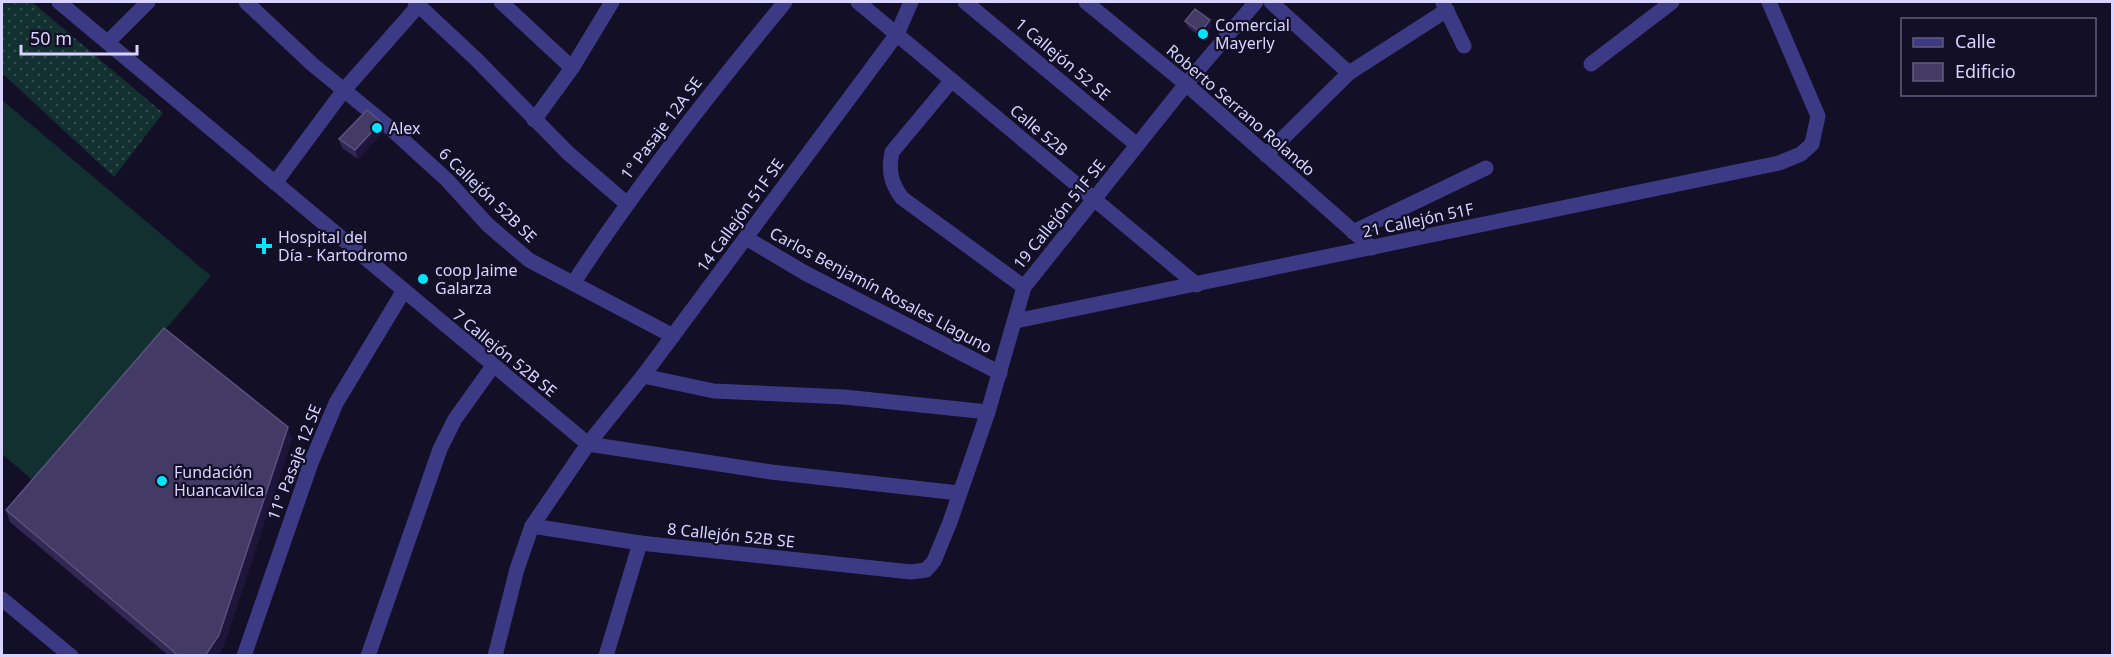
<svg xmlns="http://www.w3.org/2000/svg" width="2114" height="657" font-family="'Noto Sans',sans-serif">
<style>
.grass{fill:url(#grass-dots)}
.garden{fill:#12302f}
.lines{fill:none;stroke-linecap:round;stroke-linejoin:round}
.street{stroke:#3d3a85;stroke-width:15}
.wall{fill:#312854}
.shaded-wall{fill:#1d163a}
.building{fill:#433a66;stroke:#5a527e;stroke-width:1.5}
.poi-dot{fill:#00e5ff;stroke:#130f26;stroke-width:2}
.labels{text-anchor:middle;stroke-width:4.5;stroke-linejoin:round;paint-order:stroke}
.poi-label{font-size:16px;fill:#d9d4ff;stroke:#130f26;text-anchor:start}
.street-label{font-size:16px;fill:#d9d4ff;stroke:#130f26}
</style>
<defs>
<pattern id="grass-dots" width="8" height="8" patternUnits="userSpaceOnUse" patternTransform="scale(1.5)"><rect width="8" height="8" fill="#12302f"/><path d="M2 2h.1M6 6h.1" fill="none" stroke="#344d4e" stroke-width="1.8" stroke-linecap="round"/></pattern>
</defs>
<rect width="100%" height="100%" fill="#130f26"/>
<polygon class="grass" points="2,2 32,2 163,113 114,177 2,73"/>
<polygon class="garden" points="2,100 211,276 35,482 2,454"/>
<g class="lines">
<g class="street">
<polyline points="59,2 588,444 771,472 959,493"/>
<polyline points="246,2 312,64 389,127 447,180 488,225 529,260 673,336"/>
<polyline points="415,2 477,60 568,153 626,203"/>
<polyline points="501,2 572,68"/>
<polyline points="858,2 1197,285"/>
<polyline points="965,2 1137,145"/>
<polyline points="1086,2 1186,84 1372,248"/>
<polyline points="1271,2 1349,73"/>
<polyline points="1443,3 1464,46"/>
<polyline points="108,42 148,2"/>
<polyline points="1591,64 1672,2"/>
<path d="M952,80L892,152C888,171 891,183 902,198L1024,287"/>
<polyline points="534,120 572,68 612,2"/>
<polyline points="1266,155 1349,73 1447,10"/>
<polyline points="275,183 344,90 419,5"/>
<polyline points="1353,232 1486,168"/>
<polyline points="746,238 805,273 1000,373"/>
<path d="M574,282C639,183 710,93 785,2"/>
<polyline points="1016,321 1779,163 1801,154 1812,144 1818,116 1769,2"/>
<polyline points="643,376 714,391 844,397 988,412"/>
<polyline points="532,526 640,543 911,572 926,570 934,561 950,522 988,412 1024,287 1186,84 1256,2"/>
<polyline points="2,599 71,656"/>
<polyline points="244,656 311,463 336,403 403,292"/>
<polyline points="368,656 440,449 455,419 493,366"/>
<polyline points="495,656 517,569 532,526 588,444 643,376 897,34 911,2"/>
<polyline points="606,656 640,543"/>
</g>
</g>
<g class="wall">
<polygon points="1185,21 1212,26 1203,39 1188,27"/>
<polygon points="381,122 384,131 358,159 342,148 339,139"/>
<polygon points="288,427 292,439 223,647 217,656 169,656 10,522 6,510"/>
</g>
<g class="shaded-wall">
<polygon points="1210,20 1212,26 1203,39 1201,32"/>
<polygon points="381,122 384,131 358,159 355,150"/>
<polygon points="288,427 292,439 223,647 217,656 205,656"/>
</g>
<g class="building">
<polygon points="1195,9 1210,20 1201,32 1185,21"/>
<polygon points="367,110 381,122 355,150 339,139"/>
<polygon points="164,328 288,427 219,635 205,656 179,656 6,510"/>
</g>
<g class="poi-dot">
<circle cx="1203" cy="34" r="6"/>
<circle cx="377" cy="128" r="6"/>
<path d="M261 237h6v6h6v6h-6v6h-6v-6h-6v-6h6z"/>
<circle cx="423" cy="279" r="6"/>
<circle cx="162" cy="481" r="6"/>
</g>
<g class="labels">
<g class="poi-label">
<text x="1215" y="31">Comercial<tspan x="1215" dy="18">Mayerly</tspan></text>
<text x="389" y="134">Alex</text>
<text x="278" y="243">Hospital del<tspan x="278" dy="18">Día - Kartodromo</tspan></text>
<text x="435" y="276">coop Jaime<tspan x="435" dy="18">Galarza</tspan></text>
<text x="174" y="478">Fundación<tspan x="174" dy="18">Huancavilca</tspan></text>
</g>
<g class="street-label">
<text transform="translate(1063 59) rotate(40)" y="6">1 Callejón 52 SE</text>
<text transform="translate(1241 110) rotate(41)" y="6">Roberto Serrano Rolando</text>
<text transform="translate(661 128) rotate(-53)" y="6">1° Pasaje 12A SE</text>
<text transform="translate(1039 130) rotate(40)" y="6">Calle 52B</text>
<text transform="translate(488 195) rotate(44)" y="6">6 Callejón 52B SE</text>
<text transform="translate(1059 214) rotate(-51)" y="6">19 Callejón 51F SE</text>
<text transform="translate(740 215) rotate(-54)" y="6">14 Callejón 51F SE</text>
<text transform="translate(1418 220) rotate(-12)" y="6">21 Callejón 51F</text>
<text transform="translate(881 290) rotate(28)" y="6">Carlos Benjamín Rosales Llaguno</text>
<text transform="translate(505 353) rotate(39)" y="6">7 Callejón 52B SE</text>
<text transform="translate(294 462) rotate(-69)" y="6">11° Pasaje 12 SE</text>
<text transform="translate(731 535) rotate(6)" y="6">8 Callejón 52B SE</text>
</g>
</g>
<rect width="2114" height="657" fill="none" stroke="#d9d4ff" stroke-width="6"/>
<rect x="1901" y="18" width="195" height="78" fill="#130f26" stroke="#625e7d" stroke-width="1.5"/>
<rect x="1913" y="38" width="30" height="9" fill="#3d3a85" stroke="#625e7d" stroke-width="1.5"/>
<text x="1955" y="48" font-size="18" fill="#d9d4ff">Calle</text>
<rect x="1913" y="63" width="30" height="18" fill="#433a66" stroke="#625e7d" stroke-width="1.5"/>
<text x="1955" y="78" font-size="18" fill="#d9d4ff">Edificio</text>
<path d="M21 45v9h116v-9" fill="none" stroke="#d9d4ff" stroke-width="3"/>
<text x="30" y="45" font-size="18" fill="#d9d4ff" stroke="#130f26" stroke-width="4.5" paint-order="stroke">50 m</text>
</svg>
